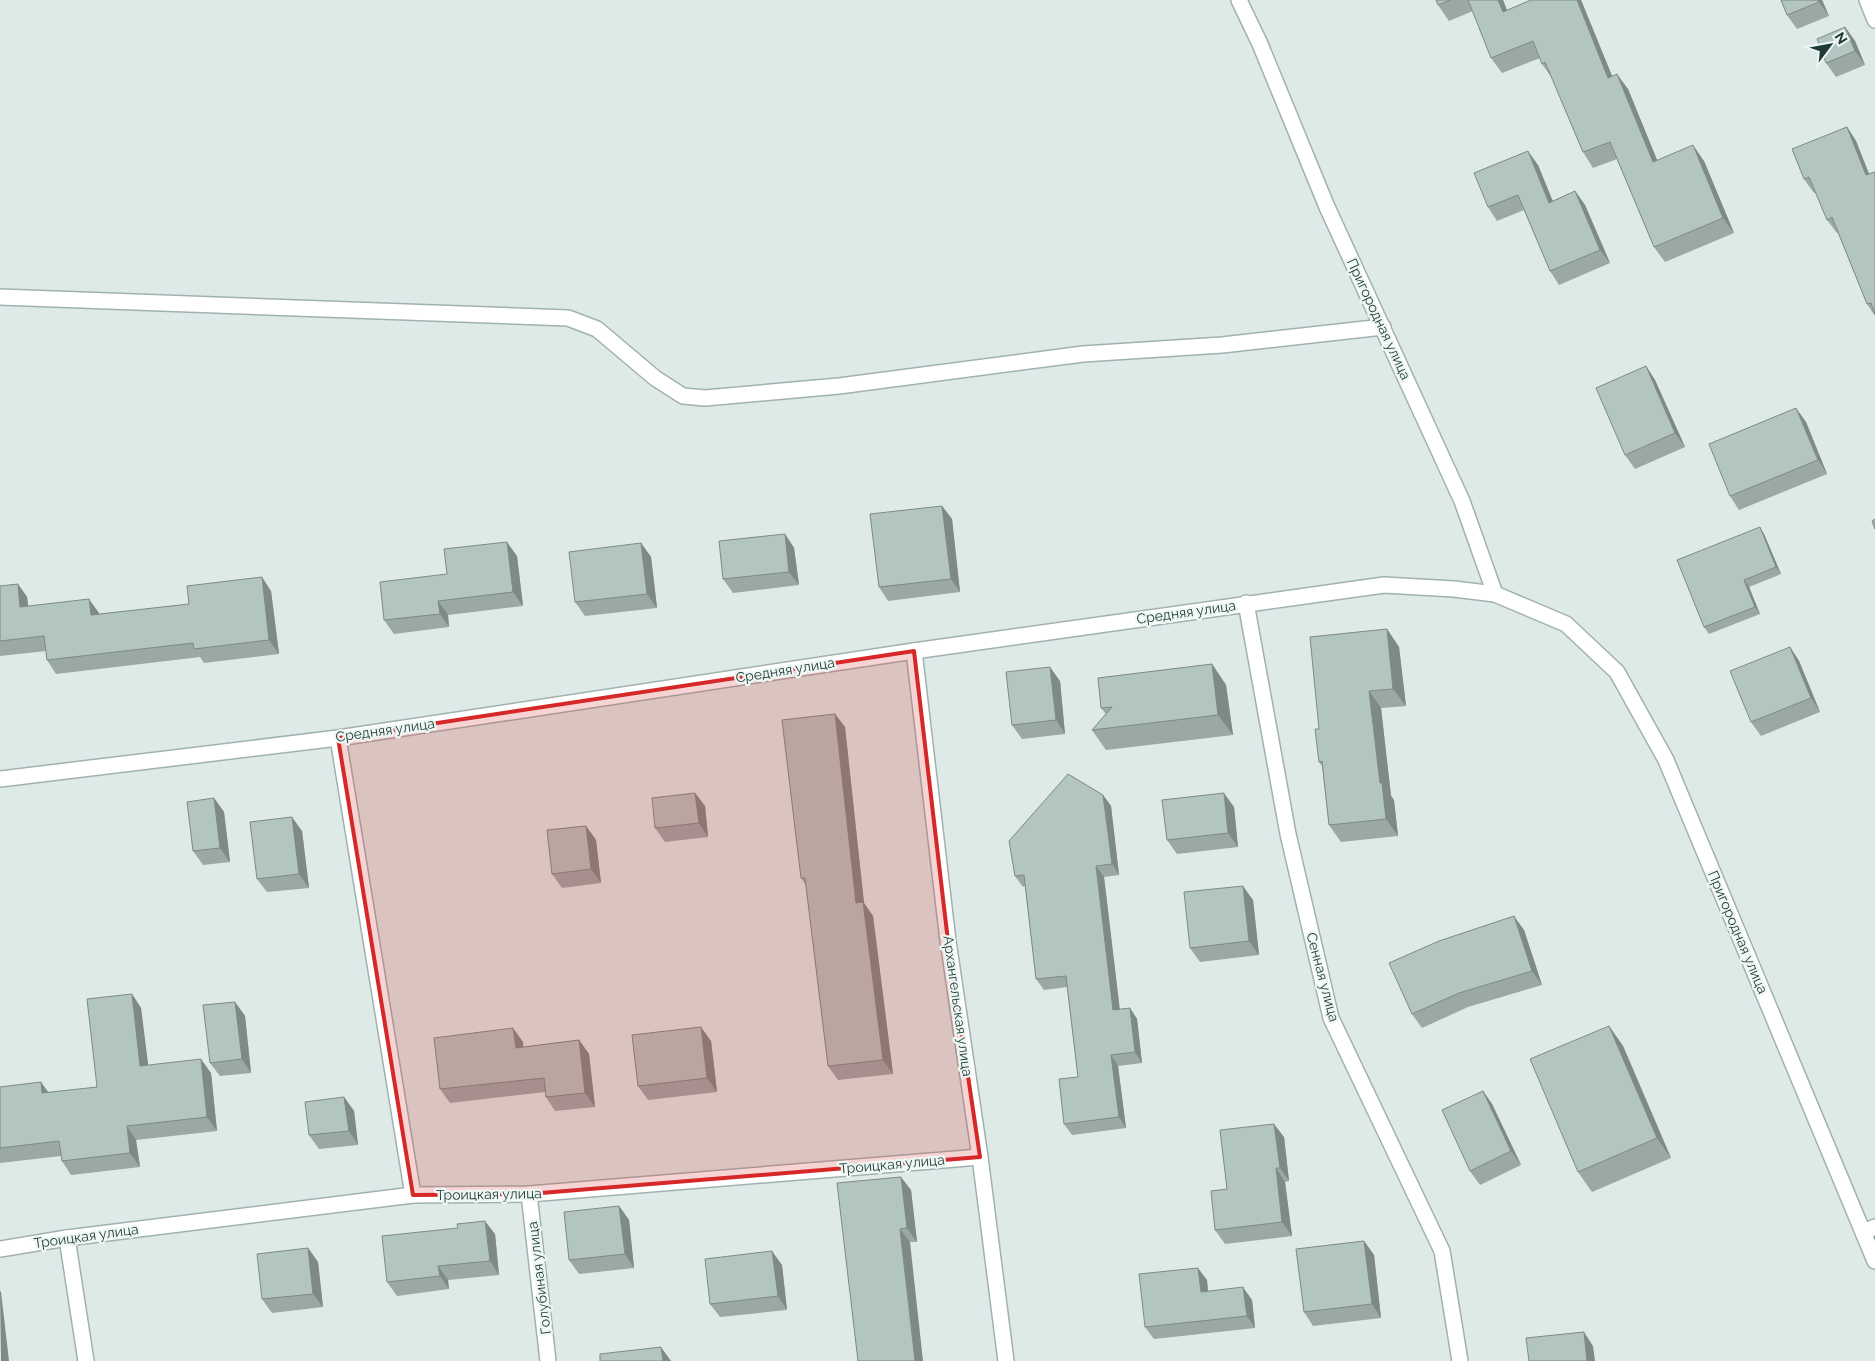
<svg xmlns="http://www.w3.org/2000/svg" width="1875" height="1361" font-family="Raleway,sans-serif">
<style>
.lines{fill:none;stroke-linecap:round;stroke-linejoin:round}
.minor-casing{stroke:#a0b2af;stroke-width:18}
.tertiary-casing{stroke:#a0b2af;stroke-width:18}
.minor{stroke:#fff;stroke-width:15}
.tertiary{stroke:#fff;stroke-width:15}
.wall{fill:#9aa9a5}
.shaded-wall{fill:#7d8a86}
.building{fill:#b3c5c0;stroke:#7d8a86}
.marked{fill:#d62828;fill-opacity:0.2;stroke:#d62828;stroke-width:4;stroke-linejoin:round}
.labels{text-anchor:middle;stroke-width:4.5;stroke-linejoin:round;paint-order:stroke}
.street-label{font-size:14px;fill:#1e3a37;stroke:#eef7f4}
</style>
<rect width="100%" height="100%" fill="#ddeae7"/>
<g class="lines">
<defs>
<g id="minor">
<polyline points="1239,0 1260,44 1327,207 1462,501 1495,594"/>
<polyline points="1867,0 1875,20"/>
<polyline points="0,297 568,318 597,329 655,378 683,396 705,398 839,386 1083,354 1222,345 1383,327"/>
<polyline points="1246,603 1288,834 1331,1018 1442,1251 1460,1361"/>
<polyline points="914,651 948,941 980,1157 1006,1361"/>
<polyline points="338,738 413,1195"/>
<polyline points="529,1194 548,1361"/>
<polyline points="1863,1232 1875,1227"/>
<polyline points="67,1238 86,1361"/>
<polyline points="0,1249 67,1238 413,1195 529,1194 980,1157"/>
</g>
<polyline id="tertiary" points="0,779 338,738 914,651 1384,585 1454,589 1495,594 1566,624 1617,672 1666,760 1875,1261"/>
</defs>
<use href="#minor" class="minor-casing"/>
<use href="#tertiary" class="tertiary-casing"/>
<use href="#minor" class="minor"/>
<use href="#tertiary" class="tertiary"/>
</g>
<g class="wall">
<polygon points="1436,0 1503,0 1507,10 1531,0 1581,0 1612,76 1628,89 1657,160 1704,161 1734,233 1665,262 1654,247 1617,159 1593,168 1583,152 1552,78 1542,64 1540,58 1502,73 1491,58 1473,11 1449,21 1438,5"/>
<polygon points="1781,0 1822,0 1829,16 1797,29 1787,15"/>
<polygon points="1845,27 1855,41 1865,65 1836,77 1826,63"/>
<polygon points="1847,127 1856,141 1869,174 1875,173 1875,316 1867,304 1838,233 1837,233 1827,220 1816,192 1814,193 1804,179"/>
<polygon points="1538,165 1552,201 1575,191 1585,205 1610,263 1559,285 1550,271 1524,210 1497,221 1488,207"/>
<polygon points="1646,366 1655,380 1685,447 1635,469 1625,455"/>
<polygon points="1806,422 1827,474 1739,510 1730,496"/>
<polygon points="942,506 952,519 960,592 888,601 879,587"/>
<polygon points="785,534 794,548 799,585 733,593 723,579"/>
<polygon points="1764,534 1781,574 1749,587 1760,614 1709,634 1704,627"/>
<polygon points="641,543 651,557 657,608 585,616 575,602"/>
<polygon points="517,556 523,606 448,615 449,627 394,634 384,620 447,574"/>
<polygon points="18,584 27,597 28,606 99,613 99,614 189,604 271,591 279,654 204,663 200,657 56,674 47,660 46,651 0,656 0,586"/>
<polygon points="1387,629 1399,647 1406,706 1381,708 1391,796 1394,800 1398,836 1341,842 1329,825 1322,766 1319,762"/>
<polygon points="1790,647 1799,661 1820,712 1761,736 1751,722"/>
<polygon points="1212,664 1226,685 1233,735 1106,750 1092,730 1106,714 1101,708"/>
<polygon points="1060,681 1065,734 1022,739 1012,725"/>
<polygon points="835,714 845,727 864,903 873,916 893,1074 838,1080 828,1066 806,885 801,878"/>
<polygon points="695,793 705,806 708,837 665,842 655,828"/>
<polygon points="1103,795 1111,806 1119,875 1104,877 1120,1010 1130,1008 1137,1019 1142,1063 1118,1066 1126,1128 1072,1135 1064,1124 1078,1077 1067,987 1044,990 1036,979 1025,886 1023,887 1015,876"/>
<polygon points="214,798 224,812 230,862 203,865 193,851"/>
<polygon points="1234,807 1238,847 1177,854 1167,840"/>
<polygon points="586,826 596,840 601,883 562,888 552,874"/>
<polygon points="302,831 309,888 267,892 257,879"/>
<polygon points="1253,900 1259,955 1200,962 1190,948"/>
<polygon points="1524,930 1542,985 1468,1007 1422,1028 1412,1014"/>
<polygon points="132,994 141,1008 148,1065 211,1073 217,1131 136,1140 140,1167 71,1175 62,1161 61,1156 0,1163 0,1087 41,1082 48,1093 97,1087"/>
<polygon points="235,1002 245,1016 251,1073 220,1076 210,1063"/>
<polygon points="1609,1026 1623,1046 1671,1158 1592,1192 1578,1172"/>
<polygon points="579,1040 589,1054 595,1107 555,1111 546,1097 545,1092 450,1103 440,1089 523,1042 523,1047"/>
<polygon points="711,1041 717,1092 648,1100 638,1086"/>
<polygon points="1483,1091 1492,1104 1521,1165 1480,1185 1470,1171"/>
<polygon points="344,1097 354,1111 358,1145 319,1149 309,1135"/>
<polygon points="1284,1137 1289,1181 1285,1182 1292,1236 1225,1244 1215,1230 1227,1189"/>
<polygon points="911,1190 917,1242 910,1242 858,1361"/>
<polygon points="619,1206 629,1220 634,1268 579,1274 569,1260"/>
<polygon points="495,1234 499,1275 448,1280 449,1289 397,1296 387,1282"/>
<polygon points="1364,1241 1374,1255 1381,1318 1313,1326 1304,1312"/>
<polygon points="308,1248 318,1262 323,1307 272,1313 262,1299"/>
<polygon points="782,1265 787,1310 720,1317 710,1304"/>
<polygon points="1207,1280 1208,1291 1252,1300 1255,1328 1154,1339 1145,1327"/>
</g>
<g class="shaded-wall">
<polygon points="1498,0 1503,0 1513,27 1503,12"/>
<polygon points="1577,0 1581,0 1619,93 1608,78"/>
<polygon points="1818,0 1822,0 1829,16 1819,2"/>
<polygon points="1845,27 1855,41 1865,65 1855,51"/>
<polygon points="1617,74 1628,89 1664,177 1653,162"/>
<polygon points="1847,127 1856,141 1875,189 1866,175"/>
<polygon points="1693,145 1704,161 1734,233 1723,218"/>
<polygon points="1528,151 1538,165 1559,216 1549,203"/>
<polygon points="1575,191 1585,205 1610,263 1600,250"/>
<polygon points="1646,366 1655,380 1685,447 1675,433"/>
<polygon points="1796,408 1806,422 1827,474 1818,460"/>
<polygon points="942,506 952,519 960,592 951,579"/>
<polygon points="1760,527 1764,534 1781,574 1776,567"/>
<polygon points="785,534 794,548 799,585 789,572"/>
<polygon points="507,542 517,556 523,606 513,592"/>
<polygon points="641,543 651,557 657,608 647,594"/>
<polygon points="262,577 271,591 279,654 269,640"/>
<polygon points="1744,580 1749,587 1760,614 1755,607"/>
<polygon points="18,584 27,597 30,620 20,607"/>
<polygon points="89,599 99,613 101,629 91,615"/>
<polygon points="438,601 448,615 449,627 440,614"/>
<polygon points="1387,629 1399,647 1406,706 1393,689"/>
<polygon points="1790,647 1799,661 1820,712 1811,698"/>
<polygon points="1212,664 1226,685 1233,735 1218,715"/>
<polygon points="1050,667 1060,681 1065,734 1056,720"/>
<polygon points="1369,691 1381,708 1391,796 1394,800 1398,836 1386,819 1380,783"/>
<polygon points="835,714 845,727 864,903 873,916 893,1074 883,1060 856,903"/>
<polygon points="695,793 705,806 708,837 699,823"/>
<polygon points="1224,793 1234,807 1238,847 1228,833"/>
<polygon points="1103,795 1111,806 1119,875 1112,864"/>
<polygon points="214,798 224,812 230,862 220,848"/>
<polygon points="292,817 302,831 309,888 299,874"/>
<polygon points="586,826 596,840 601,883 591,869"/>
<polygon points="1096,866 1104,877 1121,1021 1113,1010"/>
<polygon points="1243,886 1253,900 1259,955 1249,941"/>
<polygon points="1514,916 1524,930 1542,985 1532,971"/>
<polygon points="132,994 141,1008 150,1080 140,1066"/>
<polygon points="235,1002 245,1016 251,1073 242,1059"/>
<polygon points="1130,1008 1137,1019 1142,1063 1135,1052"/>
<polygon points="1609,1026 1623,1046 1671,1158 1657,1138"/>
<polygon points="701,1027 711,1041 717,1092 707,1078"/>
<polygon points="513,1028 523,1042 525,1062 516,1048"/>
<polygon points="579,1040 589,1054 595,1107 585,1093"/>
<polygon points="1111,1055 1118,1066 1126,1128 1119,1117"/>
<polygon points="201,1059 211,1073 217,1131 207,1117"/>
<polygon points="41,1082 51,1096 42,1093"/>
<polygon points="1483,1091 1492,1104 1521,1165 1511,1151"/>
<polygon points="344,1097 354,1111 358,1145 349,1131"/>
<polygon points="1274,1124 1284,1137 1289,1181 1280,1168"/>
<polygon points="127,1126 136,1140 140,1167 130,1153"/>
<polygon points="1276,1168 1285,1182 1292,1236 1282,1222"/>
<polygon points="901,1177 911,1190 917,1242 907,1228"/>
<polygon points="619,1206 629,1220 634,1268 625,1254"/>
<polygon points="485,1221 495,1234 499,1275 490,1261"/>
<polygon points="900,1229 910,1242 923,1361 915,1361"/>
<polygon points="1364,1241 1374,1255 1381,1318 1372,1304"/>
<polygon points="308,1248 318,1262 323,1307 313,1294"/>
<polygon points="772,1251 782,1265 787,1310 778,1296"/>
<polygon points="438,1266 448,1280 449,1289 440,1276"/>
<polygon points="1198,1268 1207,1280 1209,1304 1201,1292"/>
<polygon points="1243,1287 1252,1300 1255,1328 1247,1316"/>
<polygon points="0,1291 1,1292 9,1361 1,1361"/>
<polygon points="1584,1332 1593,1346 1595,1361 1587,1361"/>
<polygon points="661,1347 671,1361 663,1361"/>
</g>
<g class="building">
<polygon points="1436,0 1451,0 1438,5"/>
<polygon points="1468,0 1498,0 1503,12 1531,0 1577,0 1608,78 1617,74 1653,162 1693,145 1723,218 1654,247 1610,142 1583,152 1545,62 1542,64 1533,41 1491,58"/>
<polygon points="1781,0 1818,0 1819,2 1787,15"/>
<polygon points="1845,27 1855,51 1826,63 1817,39"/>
<polygon points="1847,127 1866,175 1874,172 1875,173 1875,314 1871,303 1867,304 1832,217 1827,220 1809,177 1804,179 1792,149"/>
<polygon points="1528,151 1549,203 1575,191 1600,250 1550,271 1518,195 1488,207 1474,173"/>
<polygon points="1646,366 1675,433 1625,455 1596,388"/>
<polygon points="1796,408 1818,460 1730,496 1709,444"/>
<polygon points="942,506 951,579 879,587 870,514"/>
<polygon points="1875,519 1875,529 1872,521"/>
<polygon points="1760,527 1776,567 1744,580 1755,607 1704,627 1677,560"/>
<polygon points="785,534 789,572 723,579 719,541"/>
<polygon points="507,542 513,592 438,601 440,614 384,620 380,582 447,574 444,549"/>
<polygon points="641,543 647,594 575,602 569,552"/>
<polygon points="262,577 269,640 194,649 193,643 47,660 44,636 0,641 0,586 18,584 20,607 89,599 91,615 189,604 187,586"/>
<polygon points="1387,629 1393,689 1369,691 1380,783 1382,783 1386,819 1329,825 1322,761 1319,762 1315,729 1319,729 1310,637"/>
<polygon points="1790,647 1811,698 1751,722 1730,671"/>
<polygon points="1212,664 1218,715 1092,730 1112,707 1101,708 1098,678"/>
<polygon points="1050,667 1056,720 1012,725 1006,672"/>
<polygon points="835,714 856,903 863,902 883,1060 828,1066 805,878 801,878 782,720"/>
<polygon points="1068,774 1103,795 1112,864 1096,866 1113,1010 1130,1008 1135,1052 1111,1055 1119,1117 1064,1124 1059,1079 1078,1077 1066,976 1036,979 1024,875 1015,876 1009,841"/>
<polygon points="695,793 699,823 655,828 652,798"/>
<polygon points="1224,793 1228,833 1167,840 1162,800"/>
<polygon points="214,798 220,848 193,851 187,802"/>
<polygon points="292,817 299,874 257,879 250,822"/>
<polygon points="586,826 591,869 552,874 547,830"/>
<polygon points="1243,886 1249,941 1190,948 1184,892"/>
<polygon points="1514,916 1532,971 1459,993 1412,1014 1389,963 1439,941"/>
<polygon points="132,994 140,1066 201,1059 207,1117 127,1126 130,1153 62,1161 59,1141 0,1148 0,1087 41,1082 42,1093 97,1087 87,999"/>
<polygon points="235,1002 242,1059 210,1063 203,1005"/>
<polygon points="1609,1026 1657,1138 1578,1172 1530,1059"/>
<polygon points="701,1027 707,1078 638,1086 632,1035"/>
<polygon points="513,1028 516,1048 579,1040 585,1093 546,1097 544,1078 440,1089 434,1038"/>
<polygon points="1483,1091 1511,1151 1470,1171 1442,1110"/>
<polygon points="344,1097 349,1131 309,1135 305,1102"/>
<polygon points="1274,1124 1280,1168 1276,1168 1282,1222 1215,1230 1211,1191 1227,1189 1220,1130"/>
<polygon points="901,1177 907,1228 900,1229 915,1361 858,1361 837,1183"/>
<polygon points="619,1206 625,1254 569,1260 564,1212"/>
<polygon points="485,1221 490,1261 438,1266 440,1276 387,1282 382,1236 458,1228 457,1224"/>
<polygon points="1364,1241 1372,1304 1304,1312 1296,1249"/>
<polygon points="308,1248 313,1294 262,1299 257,1254"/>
<polygon points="772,1251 778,1296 710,1304 705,1259"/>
<polygon points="1198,1268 1201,1292 1243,1287 1247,1316 1145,1327 1139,1274"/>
<polygon points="1584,1332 1587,1361 1529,1361 1526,1338"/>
<polygon points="661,1347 663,1361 600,1361 600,1354"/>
</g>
<path class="marked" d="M914,651L948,941L980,1157L529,1194L413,1195L338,738Z"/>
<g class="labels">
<g class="street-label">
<text transform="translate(1379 319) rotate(65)" y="5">Пригородная улица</text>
<text transform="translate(1186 612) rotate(-8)" y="5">Средняя улица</text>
<text transform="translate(785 670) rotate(-9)" y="5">Средняя улица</text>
<text transform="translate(385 730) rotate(-8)" y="5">Средняя улица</text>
<text transform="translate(1738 932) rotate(67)" y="5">Пригородная улица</text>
<text transform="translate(1323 977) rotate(75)" y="5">Сенная улица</text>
<text transform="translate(958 1006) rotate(82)" y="5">Архангельская улица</text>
<text transform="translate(892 1164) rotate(-5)" y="5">Троицкая улица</text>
<text transform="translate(489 1194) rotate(-1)" y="5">Троицкая улица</text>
<text transform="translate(86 1236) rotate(-8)" y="5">Троицкая улица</text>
<text transform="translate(539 1278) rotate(-97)" y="5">Голубиная улица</text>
</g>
</g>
<g transform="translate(1830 45) rotate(58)" stroke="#eef7f4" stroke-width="4" paint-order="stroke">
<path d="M0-4L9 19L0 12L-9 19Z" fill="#1e3a37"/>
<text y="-8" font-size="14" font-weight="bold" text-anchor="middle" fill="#1e3a37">N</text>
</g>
</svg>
